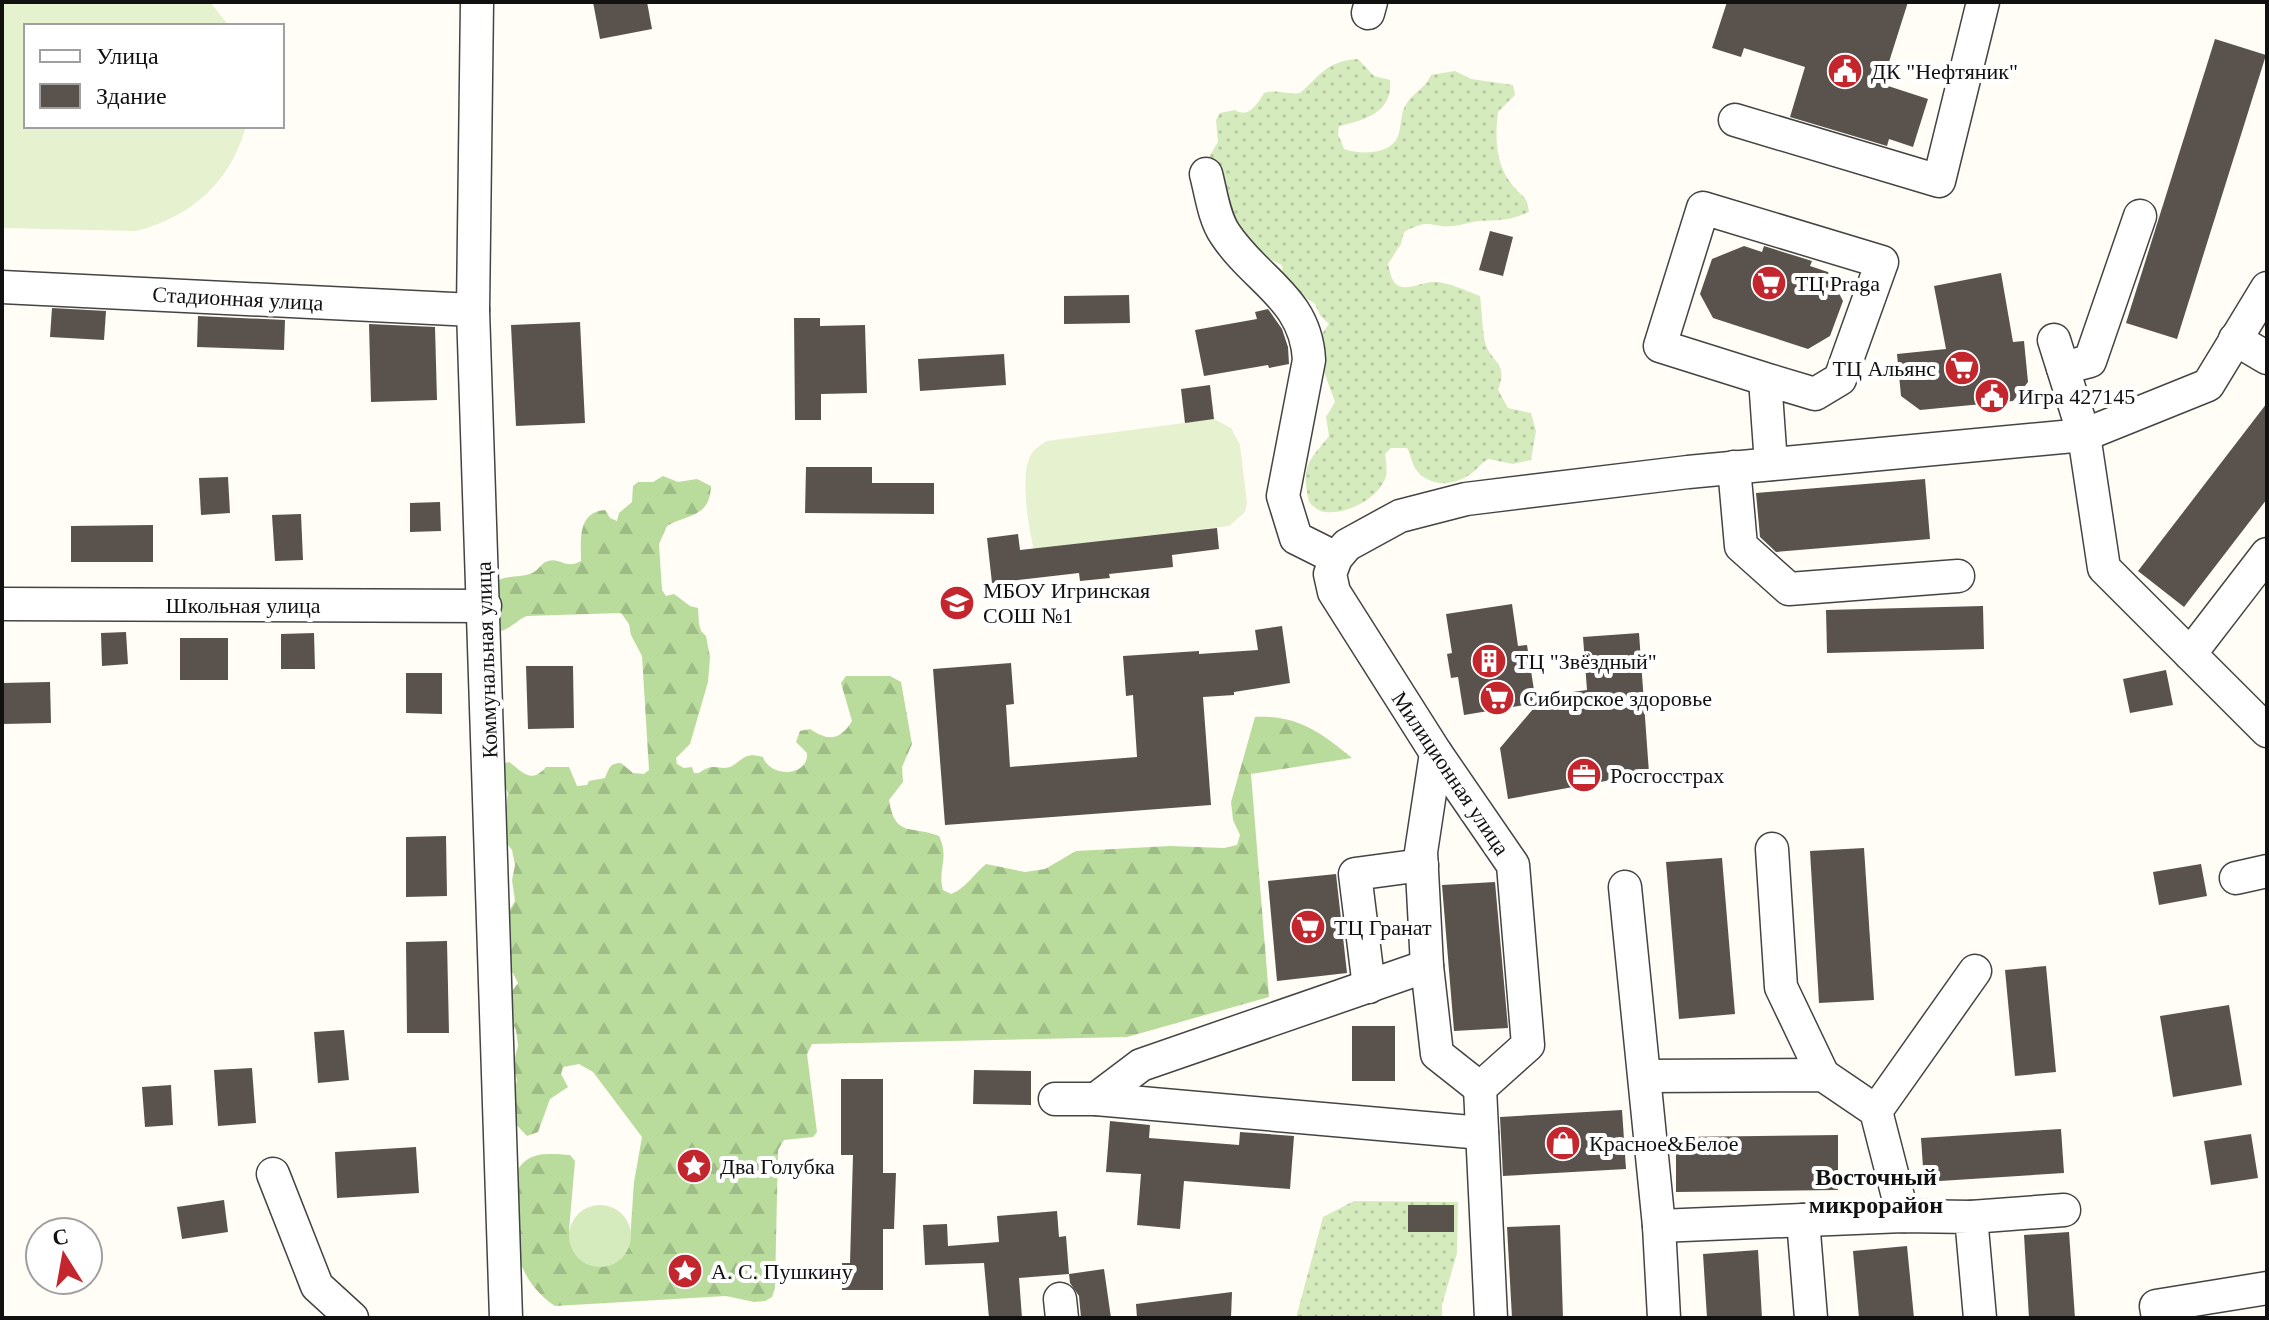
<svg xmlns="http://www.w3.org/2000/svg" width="2269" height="1320" font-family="'Times New Roman',serif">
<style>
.grass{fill:url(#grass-dots)}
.forest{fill:url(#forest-firs)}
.park{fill:#d5ebbd}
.pitch{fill:#e6f2cf}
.building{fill:#5a524d}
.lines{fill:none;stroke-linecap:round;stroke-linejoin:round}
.minor-casing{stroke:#444;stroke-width:35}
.minor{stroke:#fff;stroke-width:32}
.labels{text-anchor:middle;stroke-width:8;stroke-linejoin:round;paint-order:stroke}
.poi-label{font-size:22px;fill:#111;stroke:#fff;text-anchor:start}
.street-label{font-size:22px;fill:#111;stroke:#fff}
.neighbourhood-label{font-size:24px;font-weight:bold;fill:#111;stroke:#fff}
</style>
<defs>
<pattern id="grass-dots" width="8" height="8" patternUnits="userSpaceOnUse" patternTransform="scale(2)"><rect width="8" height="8" fill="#d5ebbd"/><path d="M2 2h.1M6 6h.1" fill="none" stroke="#b6c8a1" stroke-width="1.8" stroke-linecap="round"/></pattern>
<pattern id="forest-firs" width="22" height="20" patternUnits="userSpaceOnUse" patternTransform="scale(2)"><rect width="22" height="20" fill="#b9dc9c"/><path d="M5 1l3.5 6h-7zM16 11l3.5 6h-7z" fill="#9ebc85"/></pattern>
</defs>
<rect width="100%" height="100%" fill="#fffdf5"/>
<g class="grass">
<path d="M1358,59L1374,76L1390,80C1393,112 1366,120 1339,126L1338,134L1344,149C1362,155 1393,155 1399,133C1402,122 1400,113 1407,103C1415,91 1424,90 1431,75L1455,71L1471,79L1513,85L1515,95L1498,112C1495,139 1495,164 1513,186C1523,198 1527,195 1529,212C1509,221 1500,220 1479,221C1470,222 1462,225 1453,226C1429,228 1432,217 1404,232L1401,244L1388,264C1390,272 1391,282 1399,286C1408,290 1421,283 1431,282C1447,281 1464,290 1480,296C1482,311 1482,328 1485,342C1491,364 1509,361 1498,390L1508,408L1531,413L1536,431L1531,460L1513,464L1488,459C1480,464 1476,471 1469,475C1453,486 1431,487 1417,471C1412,465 1411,455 1407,448H1391L1385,454C1386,462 1388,472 1385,479C1377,499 1346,515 1325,512C1318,511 1314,507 1309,502C1301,465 1308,463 1329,436L1326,417L1335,402L1323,369L1321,335L1329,324L1320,315L1315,304L1283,281L1282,265L1267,258L1243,255L1207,160L1218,142L1216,120L1220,113L1235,110C1249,119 1258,103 1264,93C1277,89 1286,95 1300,93C1321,75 1326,61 1358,59Z"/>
<polygon points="1354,1201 1458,1202 1457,1253 1442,1305 1442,1318 1296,1318 1323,1217"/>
</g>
<path class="forest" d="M663,476L678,482L697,479L711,486C710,518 687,514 667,526L659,544L662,590L666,596L674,594L690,606L698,608L699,624L701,631L706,636L710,657L708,682L690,744L676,758L677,764L684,768L692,767L694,773H699C715,761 720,772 732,766C745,758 745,752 763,757C770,778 809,777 807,753L796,742L800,731L810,729C828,741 840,741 852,721L841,683L846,676H890L901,682L912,744L902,767L903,782L889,800C895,838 911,825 939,836C950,859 937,868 943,890L951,894C966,888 974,874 986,864L1025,872L1045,869L1076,851L1170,846L1224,848L1237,845L1240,835L1233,820L1231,802L1255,717C1298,715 1320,732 1352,758L1251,774L1269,997L1127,1037L812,1044L807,1054L817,1132L813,1137L784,1140L778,1150L775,1288L772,1297L765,1301L754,1302L726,1296L555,1306C504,1271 516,1223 518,1170C529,1150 551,1154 570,1155L575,1161L569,1230L572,1239L630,1241L634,1182L642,1137L593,1072L579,1064L563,1067L561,1074L568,1087L550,1099L538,1132L527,1136L513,1121V1090L517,1081L513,1064L518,1046L516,1030L506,1011L507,998L518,983L513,973L507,969L509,911L515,901L512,880L515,865L512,850L502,837L508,793L501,777V764L509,762C524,773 531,784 546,767H569L577,786L587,785L589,781L605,778C609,768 610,763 621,763L633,773L644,774L649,770L642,656L631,635L629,624L621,613L527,616C516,620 507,633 495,631L497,586L499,580C509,575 521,578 532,573C539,570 541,563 548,561C561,557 565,570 581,561C581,541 577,512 605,510L610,518L617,521L619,513L632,502L633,486L638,482H653Z"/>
<circle class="park" cx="600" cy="1236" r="31"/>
<g class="pitch">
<path d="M2,2H210L229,26H26V126H246C231,182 191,217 136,231L2,228Z"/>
<path d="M1214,419L1231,428L1240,445L1247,503L1245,512L1229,526L1034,549C1028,528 1021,479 1029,459C1032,450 1039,446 1047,441Z"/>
</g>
<g class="building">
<polygon points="593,2 647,2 652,29 600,39"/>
<polygon points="1727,2 1908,2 1882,84 1928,99 1913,147 1889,139 1887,146 1790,117 1805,67 1744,48 1741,57 1712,48"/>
<polygon points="2215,39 2266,55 2177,339 2126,323"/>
<polygon points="1490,231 1513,237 1503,276 1479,270"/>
<polygon points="1744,246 1762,252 1764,246 1812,261 1810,266 1828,272 1843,301 1830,336 1808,349 1713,318 1700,294 1712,259"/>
<polygon points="2001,273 2013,342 2024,341 2028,382 2013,401 1920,410 1901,396 1897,354 1946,349 1934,286"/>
<polygon points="1129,295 1130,323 1064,324 1064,296"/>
<polygon points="52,308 106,311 104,340 50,337"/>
<polygon points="1268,309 1282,329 1288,347 1289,364 1269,368 1268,365 1204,376 1195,330 1257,319 1255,312"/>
<polygon points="198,316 285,320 284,350 197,347"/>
<polygon points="794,318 820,318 820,326 865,325 867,393 821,394 821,420 795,420"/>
<polygon points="580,322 585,423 516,426 511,325"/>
<polygon points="369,324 435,327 437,400 371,402"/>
<polygon points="1004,354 1006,385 920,391 918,359"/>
<polygon points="1210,385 1214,419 1185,423 1181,389"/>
<polygon points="2267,403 2267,499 2184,607 2138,571"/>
<polygon points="806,467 872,467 872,483 934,483 934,514 805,513"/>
<polygon points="228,477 230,513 201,515 199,478"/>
<polygon points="1925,479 1930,539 1776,552 1760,537 1756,493"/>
<polygon points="440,502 441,531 410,532 410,503"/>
<polygon points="301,514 303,560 275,561 272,515"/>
<polygon points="153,525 153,562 71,562 71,526"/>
<polygon points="1217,528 1219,549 1172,555 1173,567 1109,574 1110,578 1080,581 1079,573 992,583 987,538 1018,534 1020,550"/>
<polygon points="1512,604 1518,646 1527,645 1536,703 1464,715 1458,677 1451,678 1447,654 1452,653 1446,614"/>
<polygon points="1983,606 1984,649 1827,653 1826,610"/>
<polygon points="1282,626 1290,683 1234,692 1234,695 1203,697 1211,805 945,825 933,669 1011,663 1014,704 1006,705 1010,767 1137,757 1133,695 1126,696 1123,656 1199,651 1199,654 1258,650 1255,630"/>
<polygon points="126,632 128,664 102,666 101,633"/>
<polygon points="314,633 315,669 281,669 281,634"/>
<polygon points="1639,633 1649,773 1508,799 1500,748 1544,696 1587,690 1583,637"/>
<rect x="180" y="638" width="48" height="42"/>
<polygon points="526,666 573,666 574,728 528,729"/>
<polygon points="2166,670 2173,705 2130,713 2123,679"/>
<polygon points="406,673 442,673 442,714 406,713"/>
<polygon points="50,682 51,723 2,724 2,683"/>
<polygon points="446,836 447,896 406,897 406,837"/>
<polygon points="1864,848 1874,1000 1819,1003 1810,851"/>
<polygon points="1722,858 1735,1014 1679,1019 1666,862"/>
<polygon points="2201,864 2207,896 2159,905 2153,872"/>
<polygon points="1336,874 1347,973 1277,981 1268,881"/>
<polygon points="1495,882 1508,1028 1454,1031 1442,885"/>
<polygon points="447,941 449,1033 407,1033 406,942"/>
<polygon points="2046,966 2056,1072 2015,1076 2005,970"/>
<polygon points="2229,1005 2242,1085 2173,1097 2160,1016"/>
<rect x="1352" y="1026" width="43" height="55"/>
<polygon points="344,1030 349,1080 318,1083 314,1032"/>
<polygon points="252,1068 256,1123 218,1126 214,1070"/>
<polygon points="974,1070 1031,1071 1031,1105 973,1104"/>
<polygon points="841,1079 883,1079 883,1173 896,1173 894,1229 883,1229 883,1290 842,1290 842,1263 850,1263 853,1155 841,1155"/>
<polygon points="171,1085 173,1125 145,1127 142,1087"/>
<polygon points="1622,1110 1626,1169 1503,1176 1500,1117"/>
<polygon points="1110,1121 1150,1125 1149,1138 1239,1145 1240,1132 1294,1136 1290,1189 1184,1181 1180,1229 1137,1225 1141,1174 1106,1172"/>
<polygon points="2061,1129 2064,1173 1924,1182 1921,1138"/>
<polygon points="2251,1134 2258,1178 2211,1185 2204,1141"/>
<polygon points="1838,1135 1838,1190 1676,1192 1676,1137"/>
<polygon points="416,1147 419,1193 337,1198 335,1152"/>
<polygon points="224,1200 228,1232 182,1239 177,1207"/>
<rect x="1408" y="1205" width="46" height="27"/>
<polygon points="1057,1211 1059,1237 1066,1236 1069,1274 1019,1278 1022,1318 989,1318 984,1263 925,1265 923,1225 947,1224 948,1246 999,1242 997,1216"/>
<polygon points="1560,1225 1563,1318 1512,1318 1507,1227"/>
<polygon points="2069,1232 2075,1318 2029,1318 2024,1235"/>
<polygon points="1907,1246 1914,1318 1859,1318 1853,1251"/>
<polygon points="1758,1250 1762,1318 1707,1318 1703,1254"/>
<polygon points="1104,1269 1111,1318 1081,1318 1079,1296 1070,1283 1069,1274"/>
<polygon points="1232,1292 1231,1318 1137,1318 1136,1304"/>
</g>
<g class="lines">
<defs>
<g id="minor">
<polyline points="477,2 473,310 506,1318"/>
<polyline points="1368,13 1371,2"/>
<polyline points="1735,120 1939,181 1983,2"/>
<path d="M1206,174C1211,193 1214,218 1225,234C1256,281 1306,298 1309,360L1283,496L1296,538L1336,558"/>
<polyline points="2,287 473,310"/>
<polyline points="2235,339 2267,358"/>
<polyline points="2054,340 2084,435 2104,568 2267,731"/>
<polyline points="2063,368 2090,361 2140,216"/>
<polyline points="1765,379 1815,394 1840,379 1882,262 1703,208 1660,346 1765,379 1771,464"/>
<polyline points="1734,467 1741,546 1789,589 1958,576"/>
<polyline points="2,604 485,606"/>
<polyline points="2190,654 2267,554"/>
<polyline points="1436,753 1421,852 1427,966 1437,1054 1480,1088"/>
<polyline points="1772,849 1781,987 1823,1075"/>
<polyline points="2236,878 2267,871"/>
<polyline points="1625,887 1659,1226 1664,1318"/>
<polyline points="1369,987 1355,874 1422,865"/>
<polyline points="1645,1076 1823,1075 1876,1111 1903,1216"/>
<polyline points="1055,1099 1096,1099 1482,1133"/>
<polyline points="1096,1099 1141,1065 1427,966"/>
<polyline points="1876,1111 1975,971"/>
<polyline points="273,1174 317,1286 352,1318"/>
<polyline points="1971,1217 2064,1210"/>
<polyline points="1803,1220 1811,1318"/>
<polyline points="1659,1226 1903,1216 1971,1217 1980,1318"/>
<polyline points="1060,1299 1062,1318"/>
<polyline points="1491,1318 1480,1088 1528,1045 1513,865 1436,753 1334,592 1330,574 1336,558 1347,545 1400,516 1466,499 1688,472 2084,435 2208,385 2267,288"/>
<polyline points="2158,1318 2156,1306 2267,1288"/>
</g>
</defs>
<use href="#minor" class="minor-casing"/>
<use href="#minor" class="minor"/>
</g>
<defs>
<symbol id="civic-disc" viewBox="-11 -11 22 22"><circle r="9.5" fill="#c4262e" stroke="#fff"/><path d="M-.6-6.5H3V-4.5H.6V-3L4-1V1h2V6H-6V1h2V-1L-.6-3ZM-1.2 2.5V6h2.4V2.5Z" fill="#fff"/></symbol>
<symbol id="supermarket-disc" viewBox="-11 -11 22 22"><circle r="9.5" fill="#c4262e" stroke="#fff"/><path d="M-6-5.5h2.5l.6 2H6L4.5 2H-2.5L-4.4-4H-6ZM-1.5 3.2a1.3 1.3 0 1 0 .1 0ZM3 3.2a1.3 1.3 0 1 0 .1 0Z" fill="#fff"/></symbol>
<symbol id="school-disc" viewBox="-11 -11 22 22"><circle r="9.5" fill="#c4262e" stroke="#fff"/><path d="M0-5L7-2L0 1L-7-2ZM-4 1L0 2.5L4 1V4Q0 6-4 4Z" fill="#fff"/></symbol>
<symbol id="building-disc" viewBox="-11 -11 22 22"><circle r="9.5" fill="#c4262e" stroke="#fff"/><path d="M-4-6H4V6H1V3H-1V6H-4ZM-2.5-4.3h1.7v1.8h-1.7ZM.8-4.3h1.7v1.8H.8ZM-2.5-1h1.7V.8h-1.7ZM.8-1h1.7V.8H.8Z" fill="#fff"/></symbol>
<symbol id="office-disc" viewBox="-11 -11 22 22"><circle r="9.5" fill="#c4262e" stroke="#fff"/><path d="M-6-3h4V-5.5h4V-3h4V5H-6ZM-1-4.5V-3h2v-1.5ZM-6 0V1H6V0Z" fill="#fff"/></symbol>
<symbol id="shop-disc" viewBox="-11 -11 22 22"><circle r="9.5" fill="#c4262e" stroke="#fff"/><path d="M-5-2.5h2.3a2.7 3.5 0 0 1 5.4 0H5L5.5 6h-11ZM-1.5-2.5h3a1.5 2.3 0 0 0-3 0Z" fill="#fff"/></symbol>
<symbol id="sight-disc" viewBox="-11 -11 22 22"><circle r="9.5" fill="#c4262e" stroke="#fff"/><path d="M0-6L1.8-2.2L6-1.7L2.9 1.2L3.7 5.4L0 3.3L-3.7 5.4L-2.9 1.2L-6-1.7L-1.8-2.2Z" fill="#fff"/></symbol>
</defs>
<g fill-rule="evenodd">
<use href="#civic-disc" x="1825" y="51" width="40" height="40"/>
<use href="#supermarket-disc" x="1749" y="263" width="40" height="40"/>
<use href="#supermarket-disc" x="1942" y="348" width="40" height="40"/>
<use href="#civic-disc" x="1972" y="376" width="40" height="40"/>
<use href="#school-disc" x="937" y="583" width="40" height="40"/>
<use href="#building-disc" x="1469" y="641" width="40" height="40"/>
<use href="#supermarket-disc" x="1477" y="678" width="40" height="40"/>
<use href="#office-disc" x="1564" y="755" width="40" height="40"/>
<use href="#supermarket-disc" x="1288" y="907" width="40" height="40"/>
<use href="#shop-disc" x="1543" y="1123" width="40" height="40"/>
<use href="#sight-disc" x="674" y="1146" width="40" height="40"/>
<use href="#sight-disc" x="665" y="1251" width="40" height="40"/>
</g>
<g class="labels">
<g class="poi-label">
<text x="1871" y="79">ДК "Нефтяник"</text>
<text x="1795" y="291">ТЦ Praga</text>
<text x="1936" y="376" text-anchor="end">ТЦ Альянс</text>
<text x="2018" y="404">Игра 427145</text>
<text x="983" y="598">МБОУ Игринская<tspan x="983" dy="25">СОШ №1</tspan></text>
<text x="1515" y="669">ТЦ "Звёздный"</text>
<text x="1523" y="706">Сибирское здоровье</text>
<text x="1610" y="783">Росгосстрах</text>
<text x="1334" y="935">ТЦ Гранат</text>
<text x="1589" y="1151">Красное&amp;Белое</text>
<text x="720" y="1174">Два Голубка</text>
<text x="711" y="1279">А. С. Пушкину</text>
</g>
<g class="street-label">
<text transform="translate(238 298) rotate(3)" y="8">Стадионная улица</text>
<text x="243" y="613">Школьная улица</text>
<text transform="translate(486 660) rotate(-92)" y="8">Коммунальная улица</text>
<text transform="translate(1451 773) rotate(56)" y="8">Милиционная улица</text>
</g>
<g class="neighbourhood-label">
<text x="1876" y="1185">Восточный<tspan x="1876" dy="28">микрорайон</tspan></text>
</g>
</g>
<rect width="2269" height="1320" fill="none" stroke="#111111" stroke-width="8"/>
<rect x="24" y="24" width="260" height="104" fill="#ffffff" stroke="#a0a0a0" stroke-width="2"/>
<rect x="40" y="50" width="40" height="12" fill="#ffffff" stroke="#a0a0a0" stroke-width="2"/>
<text x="96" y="64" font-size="24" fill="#111111">Улица</text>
<rect x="40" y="84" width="40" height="24" fill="#5a524d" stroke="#a0a0a0" stroke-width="2"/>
<text x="96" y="104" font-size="24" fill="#111111">Здание</text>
<g transform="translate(64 1256) rotate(349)"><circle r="38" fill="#ffffff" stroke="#a0a0a0" stroke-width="2"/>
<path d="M0-6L14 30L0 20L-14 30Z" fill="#c4262e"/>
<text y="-12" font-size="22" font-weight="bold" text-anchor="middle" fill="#111111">С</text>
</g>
</svg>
